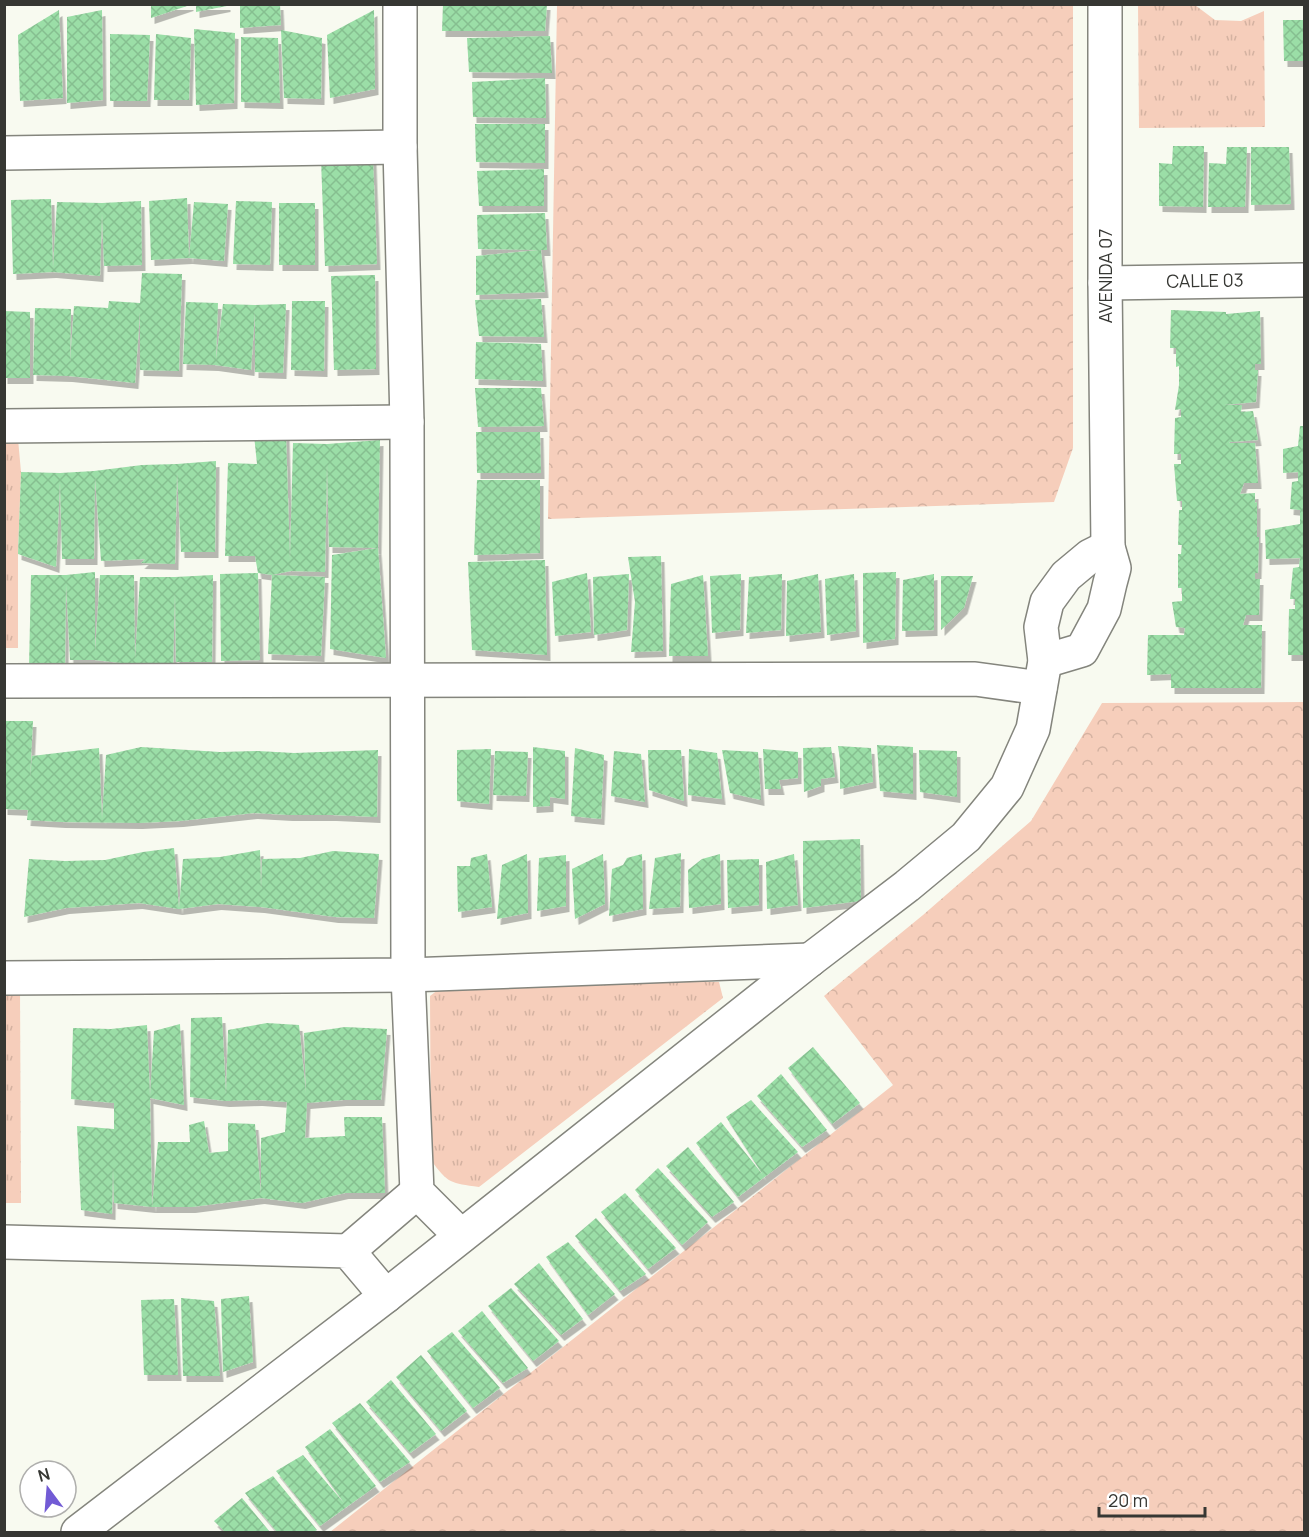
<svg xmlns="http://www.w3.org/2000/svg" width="1309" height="1537" font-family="Manrope,sans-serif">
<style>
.grass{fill:url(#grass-tufts)}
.forest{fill:url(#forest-crowns)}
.building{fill:url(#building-cross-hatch);filter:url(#shadow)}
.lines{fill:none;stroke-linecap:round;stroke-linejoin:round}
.minor-casing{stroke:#84857d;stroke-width:36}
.minor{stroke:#fff;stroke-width:33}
.labels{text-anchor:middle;stroke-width:4.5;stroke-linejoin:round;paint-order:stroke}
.street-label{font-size:18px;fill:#363733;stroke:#fff}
</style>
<defs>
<pattern id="grass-tufts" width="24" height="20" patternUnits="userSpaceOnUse" patternTransform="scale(1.5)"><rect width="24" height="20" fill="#f6cebb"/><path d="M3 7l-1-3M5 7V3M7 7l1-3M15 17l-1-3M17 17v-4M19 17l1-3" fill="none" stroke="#d4b2a1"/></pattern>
<pattern id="forest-crowns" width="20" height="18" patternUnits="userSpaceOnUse" patternTransform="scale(1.5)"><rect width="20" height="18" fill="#f6cebb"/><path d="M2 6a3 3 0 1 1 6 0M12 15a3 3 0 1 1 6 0" fill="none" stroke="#d4b2a1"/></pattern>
<pattern id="building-cross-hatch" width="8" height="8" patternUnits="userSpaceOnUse" patternTransform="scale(1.5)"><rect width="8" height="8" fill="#9bdea7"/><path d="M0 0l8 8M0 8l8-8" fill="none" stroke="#86bf90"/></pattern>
<filter id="shadow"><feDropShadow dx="3.5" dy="6" stdDeviation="0" flood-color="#0004"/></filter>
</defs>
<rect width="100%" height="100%" fill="#f8faf0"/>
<g class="grass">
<polygon points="1138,5 1195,5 1215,20 1241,21 1264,11 1265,127 1139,128"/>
<polygon points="4,439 18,439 21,472 18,554 18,648 5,648"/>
<path d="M719,982L723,998L479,1187C451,1183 448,1184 431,1160L430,996L447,983Z"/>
<polygon points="4,988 20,988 21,1203 5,1203"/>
</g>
<g class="forest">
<polygon points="557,5 1073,5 1073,448 1054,502 548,519"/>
<polygon points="1304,702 1304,1532 330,1532 893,1085 824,996 923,915 1031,821 1102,703"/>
</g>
<g class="building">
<polygon points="151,4 190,4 190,5 151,18"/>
<polygon points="196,4 227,4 227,6 196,12"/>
<polygon points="240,4 280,4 281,25 240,28"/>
<polygon points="443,4 547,4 545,31 442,31"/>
<polygon points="59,10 63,98 20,101 18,35"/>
<polygon points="102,10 103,100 67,103 67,17"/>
<polygon points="374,10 375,89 330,98 327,35"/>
<polygon points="1283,20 1304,20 1304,61 1284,61"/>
<polygon points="194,29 235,33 234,103 196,105"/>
<polygon points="281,30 322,38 321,99 284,98"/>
<polygon points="110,34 150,35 147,101 110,101"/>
<polygon points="156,34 191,38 189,100 154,100"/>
<polygon points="550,36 552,73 469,72 467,38"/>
<polygon points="241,37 278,38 280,103 241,102"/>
<polygon points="545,78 546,118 473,117 472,82"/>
<polygon points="475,124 545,124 545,163 476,162"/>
<polygon points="1173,146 1204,146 1203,207 1159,206 1159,163 1172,164"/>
<polygon points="1227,147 1247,147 1245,207 1208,207 1209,163 1226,164"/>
<polygon points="1251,147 1289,147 1291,204 1251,205"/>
<polygon points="373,158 377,264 325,266 321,160"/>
<polygon points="544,169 544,206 479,206 477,171"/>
<polygon points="187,198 189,258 151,260 149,201"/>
<polygon points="51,199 53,268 57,202 102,203 141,201 142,265 104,266 102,213 100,276 53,272 13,274 11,200"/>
<polygon points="236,201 272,202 270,265 233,264"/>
<polygon points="194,202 228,204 224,261 189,258"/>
<rect x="279" y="203" width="36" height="62"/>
<polygon points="545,213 547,250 541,250 545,292 476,295 476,256 539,250 478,249 477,215"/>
<polygon points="142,273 182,274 179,371 140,370 140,312 135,383 69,376 33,375 35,308 71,309 70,363 74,306 108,308 109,301 140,303"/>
<polygon points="375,275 376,369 334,370 331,276"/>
<polygon points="541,299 544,337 479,336 475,300"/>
<polygon points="292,301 325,301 324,371 291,370"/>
<polygon points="186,302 218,303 216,360 223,304 255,305 286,304 283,373 255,372 255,312 251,370 215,365 183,364"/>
<polygon points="1171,310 1226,312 1226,314 1260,311 1261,364 1255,364 1255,370 1258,370 1256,402 1224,405 1242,405 1241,412 1253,411 1258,440 1230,442 1229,443 1255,443 1258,483 1244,483 1240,494 1255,493 1255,503 1257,502 1257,537 1259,537 1258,573 1255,573 1255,579 1260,579 1259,615 1246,615 1243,625 1262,625 1261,688 1171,688 1171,674 1147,675 1148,635 1184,635 1185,628 1176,627 1172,602 1182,601 1182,588 1178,588 1178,554 1181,554 1182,545 1178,545 1179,510 1182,510 1182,501 1177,501 1174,464 1181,464 1181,454 1174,454 1175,418 1181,417 1181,409 1175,410 1179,385 1179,366 1176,367 1176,348 1170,348"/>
<polygon points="4,311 30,312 30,378 4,378"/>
<polygon points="476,342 541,344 543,381 475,379"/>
<polygon points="475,388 541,388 544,426 478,427"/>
<polygon points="1300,426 1304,426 1304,655 1288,655 1289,609 1295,609 1295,599 1290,599 1293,568 1299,567 1300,558 1266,559 1265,530 1300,524 1300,510 1290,509 1292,482 1298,481 1298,472 1283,473 1283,449 1298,446"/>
<polygon points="476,432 540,432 541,473 477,473"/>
<polygon points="286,434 290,560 293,443 327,444 380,440 378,548 329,547 327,463 325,572 291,571 272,575 258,573 260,660 221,661 220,574 258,573 255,556 225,556 228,463 257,464 254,435"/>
<polygon points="216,461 215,552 181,552 177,472 175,564 141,563 145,559 101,561 95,477 94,559 62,559 60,482 56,567 18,554 21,472 60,473 94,471 142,465 177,464"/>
<polygon points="477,480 540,480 540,553 474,555"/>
<polygon points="378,548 386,658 330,649 332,555"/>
<polygon points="661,556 663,651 631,652 635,602 628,557"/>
<polygon points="545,560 547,655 472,650 468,562"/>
<polygon points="95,572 95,652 100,575 134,575 135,659 140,577 175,577 213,575 212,662 176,662 175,592 173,669 95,660 70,660 66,584 65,667 29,667 31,575 66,575"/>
<polygon points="896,572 895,639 863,643 863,573"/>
<polygon points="587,573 591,632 555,636 552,582"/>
<polygon points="629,574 627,630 594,635 593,577"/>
<polygon points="741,574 740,630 712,633 710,576"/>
<polygon points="782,574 781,630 746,633 749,577"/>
<polygon points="818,574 821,632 786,636 787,581"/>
<polygon points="854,574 856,631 827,635 825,579"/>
<polygon points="934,574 934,630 902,631 903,580"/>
<polygon points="272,575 325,577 321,656 268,654"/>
<polygon points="703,575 708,656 669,656 671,584"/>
<polygon points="941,576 973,576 964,608 941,630"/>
<polygon points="4,721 33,721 30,779 32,756 99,748 102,819 106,755 141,747 220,752 258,751 294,753 378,750 377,817 333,815 289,815 254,813 180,821 139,823 62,822 27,820 28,810 4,809"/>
<polygon points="877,745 913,747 913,794 880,791"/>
<polygon points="838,746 871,748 873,782 840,789 840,760"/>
<polygon points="533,747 565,751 565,799 550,797 550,806 533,807"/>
<polygon points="831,747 835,777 821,779 821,786 804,792 803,748"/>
<polygon points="575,748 604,755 601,819 571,816"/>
<polygon points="491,749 489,804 457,801 457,750"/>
<polygon points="689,749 717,753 722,799 688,795"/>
<polygon points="763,749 798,752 798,778 779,780 781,789 765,789"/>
<polygon points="648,750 681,750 684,801 649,790"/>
<polygon points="722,750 758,752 761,800 730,793"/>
<polygon points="919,750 957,751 957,797 920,792"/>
<polygon points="495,751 528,752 526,796 493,795"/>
<polygon points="614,751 641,754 645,802 611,796"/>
<polygon points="860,839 861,901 803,908 803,841"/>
<polygon points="174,848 179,909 183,859 220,857 260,850 261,890 262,859 300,858 333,851 379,854 374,918 335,917 261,907 218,904 179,909 139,903 66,908 24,917 29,859 65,861 105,860 143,852"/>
<polygon points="681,853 680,907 649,909 655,858"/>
<polygon points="487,854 492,907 458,912 457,866 470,866 471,858"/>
<polygon points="527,854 528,913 497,919 502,865"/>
<polygon points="603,854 605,904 575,919 572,869"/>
<polygon points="642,854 643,909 609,916 612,869 623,865 627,858"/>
<polygon points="720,854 721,904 689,908 688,870 702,859"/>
<polygon points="794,854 798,905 767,909 766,862"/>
<polygon points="566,855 566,906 537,911 539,858"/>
<polygon points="759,859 759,905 728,908 727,860"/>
<polygon points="222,1017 226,1095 228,1030 267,1023 299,1025 306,1093 304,1033 345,1027 387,1029 381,1100 343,1100 307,1103 305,1138 345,1136 344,1117 382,1117 385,1193 345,1193 302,1203 261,1198 192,1207 152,1207 114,1203 113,1167 112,1214 81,1210 77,1126 114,1129 114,1103 71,1099 73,1028 111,1029 147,1025 150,1096 154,1031 180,1024 184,1105 150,1098 152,1207 158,1142 190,1142 189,1125 204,1121 209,1153 228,1151 228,1123 255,1124 261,1194 261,1138 285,1132 287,1102 259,1100 226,1101 190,1097 191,1018"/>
<polygon points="813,1047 860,1103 832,1124 788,1068"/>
<polygon points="781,1074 827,1130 802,1147 757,1096"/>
<polygon points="751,1100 798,1152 738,1197 696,1143 721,1122 763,1175 726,1117"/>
<polygon points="688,1147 734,1202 712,1217 666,1166"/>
<polygon points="658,1168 708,1222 682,1245 635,1190"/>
<polygon points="625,1193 676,1248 648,1269 601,1212"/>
<polygon points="596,1218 646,1274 620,1291 575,1236"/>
<polygon points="568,1242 615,1294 588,1315 546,1257"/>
<polygon points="539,1263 583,1319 561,1335 514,1284"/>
<polygon points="511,1288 559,1341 533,1361 488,1306"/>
<polygon points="249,1296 253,1362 223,1372 221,1299"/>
<polygon points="181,1298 214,1301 220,1376 183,1376"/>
<polygon points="174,1299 178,1375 144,1375 141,1300"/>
<polygon points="482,1311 528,1368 503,1383 458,1331"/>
<polygon points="452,1332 500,1388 473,1408 427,1351"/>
<polygon points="421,1355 467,1411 441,1431 396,1377"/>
<polygon points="391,1380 436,1434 410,1453 366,1402"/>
<polygon points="360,1403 410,1462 380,1482 332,1423"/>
<polygon points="330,1429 376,1486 320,1526 276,1471 303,1455 344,1503 305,1447"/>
<polygon points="273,1476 317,1530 313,1532 277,1532 245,1493"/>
<polygon points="242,1498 270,1532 225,1532 214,1521"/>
</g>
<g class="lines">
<defs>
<g id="minor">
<polyline points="400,4 400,147 407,422 408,975 417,1192 461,1236"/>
<polyline points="4,153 400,147"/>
<polyline points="1105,283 1304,280"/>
<polyline points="4,426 407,422"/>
<polyline points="1045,661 1082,650 1104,609 1110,583 1114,568 1108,547 1105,283 1105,4"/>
<polyline points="4,681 975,679 1040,688"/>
<polyline points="4,978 408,975 810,960"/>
<polyline points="4,1242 348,1251 386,1296"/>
<polyline points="348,1251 417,1192"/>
<polyline points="78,1532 386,1296 810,960 907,886 966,837 1007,787 1033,729 1045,661 1041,627 1047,602 1066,576 1090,556 1108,547"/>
</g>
</defs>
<use href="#minor" class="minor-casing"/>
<use href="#minor" class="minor"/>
</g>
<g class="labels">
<g class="street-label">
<text transform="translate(1106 276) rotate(-90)" y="6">AVENIDA 07</text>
<text transform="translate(1205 281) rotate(-1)" y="6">CALLE 03</text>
</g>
</g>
<rect width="1309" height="1537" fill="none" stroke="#363733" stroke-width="12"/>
<g transform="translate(48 1489) rotate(344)"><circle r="28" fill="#ffffff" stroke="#afafad" stroke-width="1.5"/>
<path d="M0-4.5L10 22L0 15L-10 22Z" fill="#725bd5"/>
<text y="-9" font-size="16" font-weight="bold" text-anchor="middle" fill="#363733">N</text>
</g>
<path d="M1099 1507v9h106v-9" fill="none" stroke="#363733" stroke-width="3"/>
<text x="1108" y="1507" font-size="18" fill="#363733" stroke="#ffffff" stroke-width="4.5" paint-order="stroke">20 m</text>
</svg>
